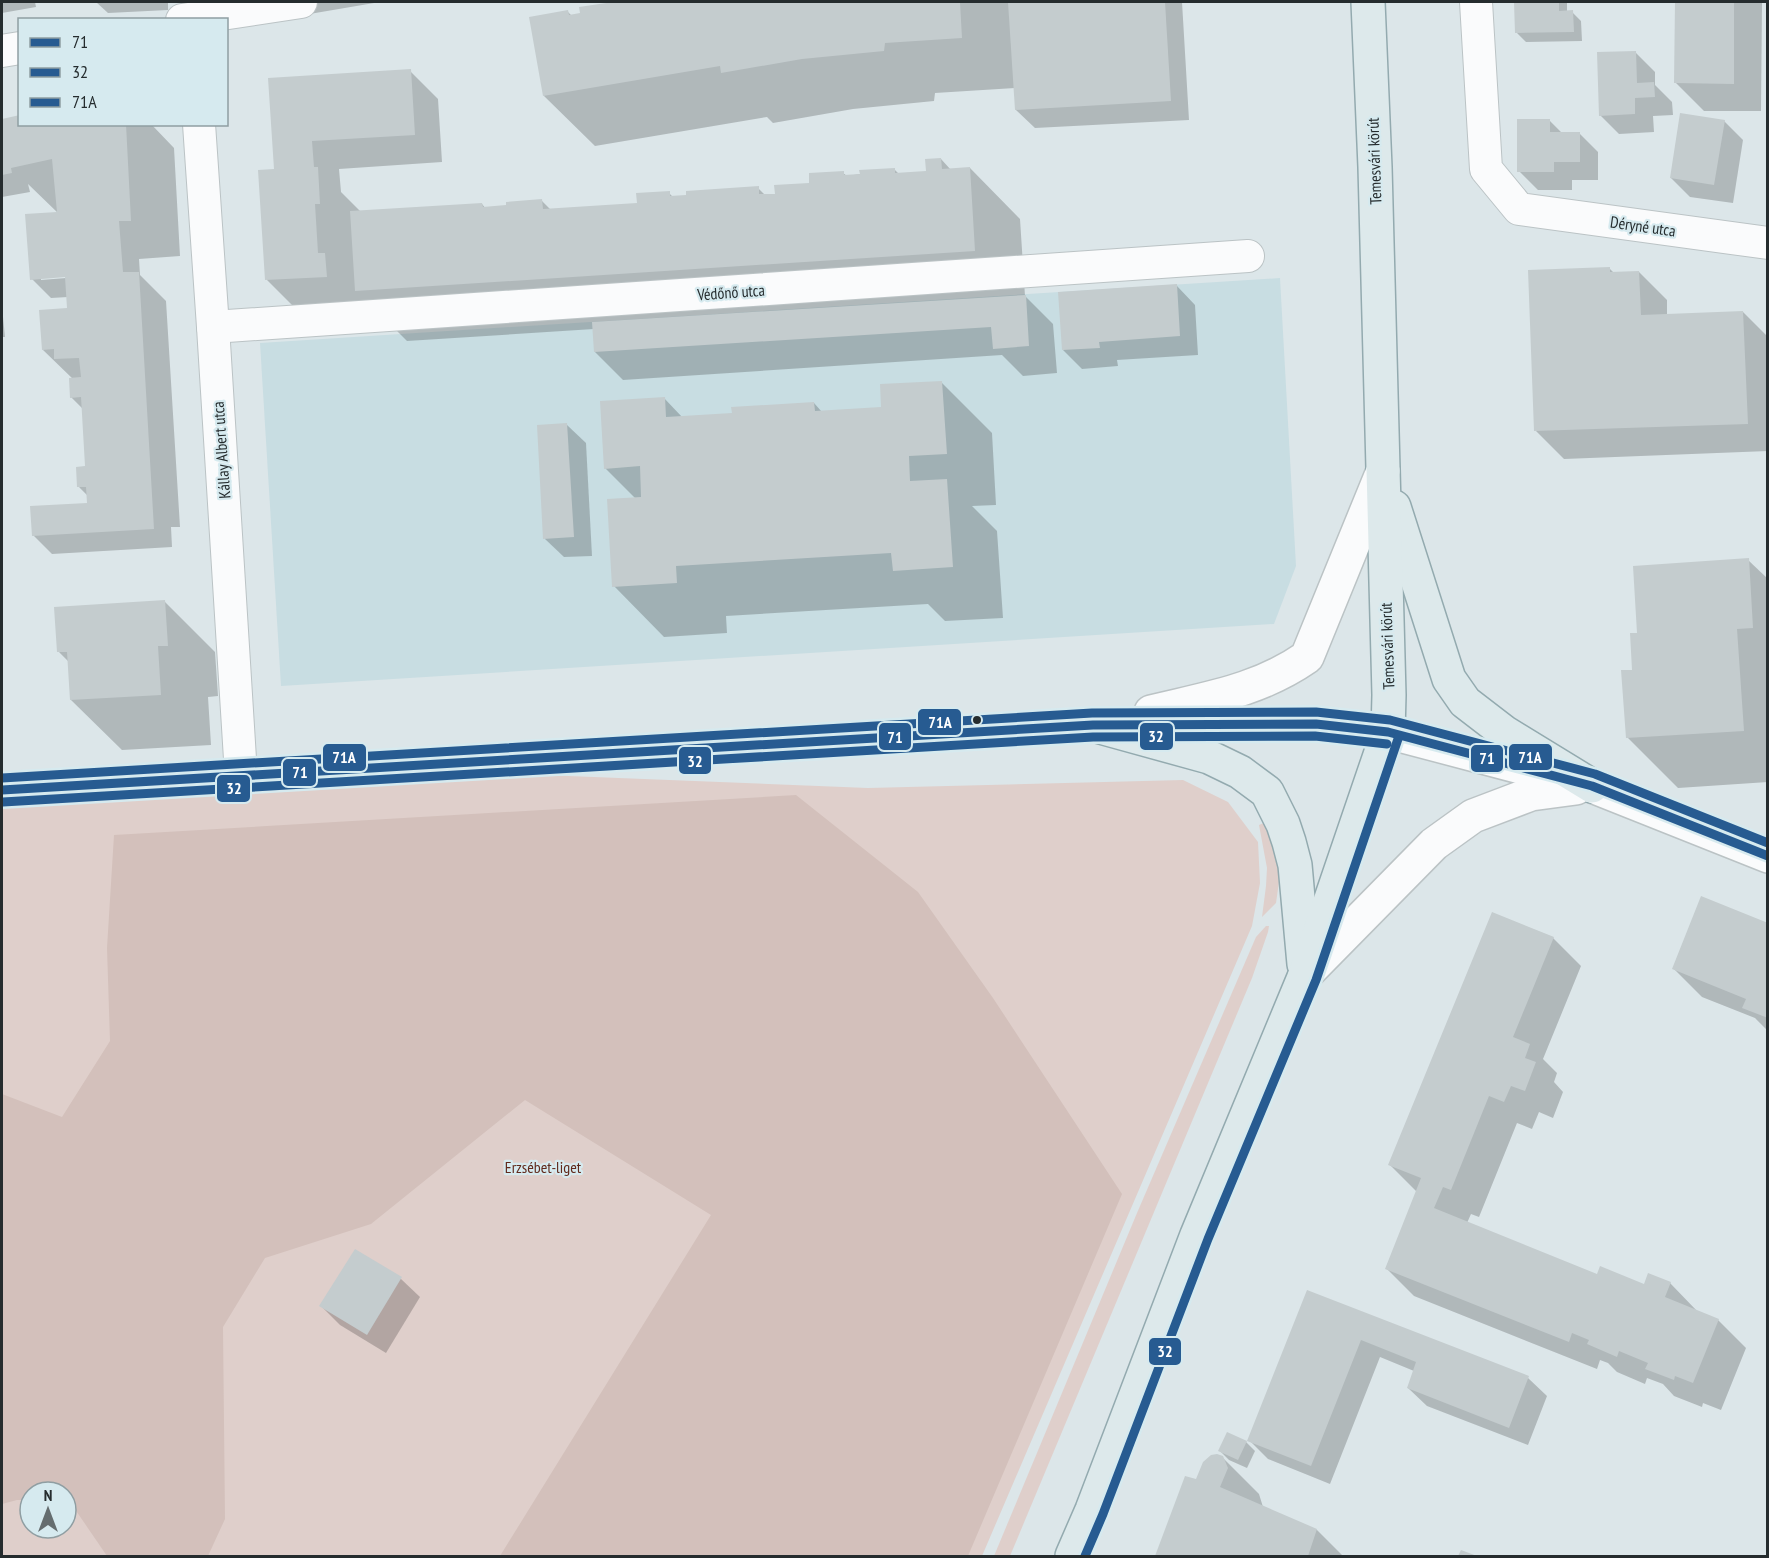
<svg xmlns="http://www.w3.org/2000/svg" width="1769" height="1558" font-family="'PT Sans Narrow',sans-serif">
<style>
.built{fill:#c8dde2}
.green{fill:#dfcfcb;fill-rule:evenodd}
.forest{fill:#d3c0bb}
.shadow{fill:#0003;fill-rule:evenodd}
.building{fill:#c4ccce}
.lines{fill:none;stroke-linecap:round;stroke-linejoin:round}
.minor-casing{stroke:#bbc3c5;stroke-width:34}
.tertiary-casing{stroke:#bbc3c5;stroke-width:36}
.primary-casing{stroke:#93aaaf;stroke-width:36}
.minor{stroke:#fafbfc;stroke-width:32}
.tertiary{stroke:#fafbfc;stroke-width:33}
.primary{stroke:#dde9eb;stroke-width:33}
.bus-1-casing{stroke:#d6eaef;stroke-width:14}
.bus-2-casing{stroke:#d6eaef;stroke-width:14}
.bus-3-casing{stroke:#d6eaef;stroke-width:14}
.bus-1{stroke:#275b91;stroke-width:9}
.bus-2{stroke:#275b91;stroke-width:9}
.bus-3{stroke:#275b91;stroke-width:9}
.bus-dot{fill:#252c2e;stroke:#d6eaef;stroke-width:2}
.labels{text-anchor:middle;stroke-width:4.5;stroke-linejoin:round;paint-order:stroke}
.street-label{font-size:16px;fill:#252c2e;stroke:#d6eaef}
.park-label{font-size:16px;fill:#612a1c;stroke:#d6eaef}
.line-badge{stroke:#d6eaef;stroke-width:2}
.badge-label{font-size:16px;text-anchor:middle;font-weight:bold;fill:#fff}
</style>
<rect width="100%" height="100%" fill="#dce6e9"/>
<polygon class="built" points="1280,278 1296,566 1274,624 281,686 260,343"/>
<g class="green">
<path d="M543,775L868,788L1183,780L1228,802L1258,842L1260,883L1252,926L982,1556H2V807ZM30,1492H66V1528H30Z"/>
<polygon points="1266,822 1277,854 1279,882 1276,903 1262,917 1266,886 1267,868 1259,825"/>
<polygon points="1266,926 1269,926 1268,932 1252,978 1010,1556 994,1556 1137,1213 1256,937"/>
</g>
<polygon class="forest" points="796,795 918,892 993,998 1122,1194 968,1556 500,1556 711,1215 525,1100 371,1224 265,1258 223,1327 225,1519 208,1556 107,1556 68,1499 66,1498 66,1492 30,1492 30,1500 17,1500 2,1504 2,1094 62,1117 110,1041 107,948 114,835"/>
<g class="shadow">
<polygon points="2,2 35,2 36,7 2,13"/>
<polygon points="96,2 168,2 168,10 108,13"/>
<polygon points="269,2 380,2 286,18"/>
<polygon points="621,2 1008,2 1010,3 1009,2 1182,2 1189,120 1035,128 1016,110 1015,88 935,93 934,101 853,109 773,123 767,117 595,146 544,96 567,11 572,16 581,14 580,8"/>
<polygon points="1516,2 1567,2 1567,12 1572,12 1581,21 1582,41 1526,42 1517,33"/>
<polygon points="1676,2 1762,2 1761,111 1704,111 1676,83"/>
<polygon points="1636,53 1655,72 1655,85 1672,102 1673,115 1653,116 1654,132 1619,134 1600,115"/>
<polygon points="410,71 438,99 442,162 339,169 341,192 361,212 482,204 486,209 542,201 551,210 638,205 669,193 674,198 758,188 766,196 776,195 843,173 847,176 894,169 899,174 928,172 941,159 951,170 970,168 1020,219 1025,296 1053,324 1057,373 1023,376 1002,355 623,380 595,352 594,329 407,341 376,310 317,330 267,280 275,171 269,80"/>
<path d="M20,117V124H151L174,148L180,256L139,259L140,275L166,301L180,527H171L172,547L52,554L33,535L88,505V496L79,487L87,467L83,409L71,397L73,379L43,350L69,309L68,297L51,298L32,279L58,213L28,184L30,192L2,197V120ZM66,275V278L41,280V278Z"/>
<polygon points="1550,121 1562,133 1579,133 1598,152 1598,180 1572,180 1572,190 1538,190 1519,171"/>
<polygon points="1724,121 1743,140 1733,203 1690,197 1671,178"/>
<polygon points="1610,269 1614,273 1639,272 1667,300 1667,315 1743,312 1768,337 1768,451 1564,459 1536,431"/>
<polygon points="1177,286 1195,305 1198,355 1117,360 1118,366 1082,369 1063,350"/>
<polygon points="2,307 5,337 2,337"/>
<polygon points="941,382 992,433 996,505 972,506 997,531 1003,618 945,621 928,604 726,616 727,633 664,637 614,586 636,499 605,468 664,398 683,418 733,415 814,403 822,412 883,408"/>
<polygon points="567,425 586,443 592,556 564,557 545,539"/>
<polygon points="1748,560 1768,579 1768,782 1678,788 1627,737 1639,634"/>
<polygon points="164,601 215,652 218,696 208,697 211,745 122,750 71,700 69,662 59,652"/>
<polygon points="1768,924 1768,1031 1755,1018 1702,997 1674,969"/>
<polygon points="1553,938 1581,966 1543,1059 1557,1073 1554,1082 1563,1092 1553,1118 1539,1112 1532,1129 1517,1123 1479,1217 1471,1214 1467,1223 1598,1276 1645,1286 1670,1283 1698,1312 1718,1320 1746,1348 1721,1410 1703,1403 1702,1407 1674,1396 1663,1384 1647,1378 1645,1384 1617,1372 1608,1363 1600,1360 1597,1369 1414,1296 1386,1268 1417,1192 1390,1165"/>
<polygon points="355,1251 401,1279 420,1297 386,1353 340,1325 321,1306"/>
<polygon points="1308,1292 1528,1378 1547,1396 1528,1445 1427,1406 1408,1388 1414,1371 1380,1357 1330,1484 1268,1459 1249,1440"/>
<polygon points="1246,1442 1255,1451 1247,1468 1229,1460 1220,1451"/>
<polygon points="1222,1457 1259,1494 1263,1507 1317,1530 1343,1556 1157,1556 1197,1481"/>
</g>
<g class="building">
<polygon points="613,2 960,2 962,38 885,43 884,51 802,59 721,73 720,66 543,96 529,17 568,10 569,15 580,13 579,7"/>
<polygon points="1008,2 1165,2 1171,101 1015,110"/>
<polygon points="1514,2 1559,2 1559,11 1573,10 1574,32 1515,33"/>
<polygon points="1675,2 1734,2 1734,84 1674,83"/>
<polygon points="1636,51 1637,83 1654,82 1655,97 1635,98 1635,114 1599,116 1597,52"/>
<polygon points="411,69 415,135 312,141 314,167 318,167 320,204 315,204 318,253 325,253 327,277 265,280 258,170 274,169 268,78"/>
<polygon points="1680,113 1725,120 1714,185 1670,178"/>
<polygon points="20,115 20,124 126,124 131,221 119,221 123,272 139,272 154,529 32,536 30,506 87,503 86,487 77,487 76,467 85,466 81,397 70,398 69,378 81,377 79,358 54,359 54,349 42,350 39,310 67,308 65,277 30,280 25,214 57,212 52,159 11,168 12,173 2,175 2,119"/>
<polygon points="1517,119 1550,119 1550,132 1580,132 1580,162 1554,162 1554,172 1517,172"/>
<polygon points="941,158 942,169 970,167 975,251 355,291 350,211 482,203 483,207 506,205 506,202 542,199 543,209 637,203 636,193 670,191 670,196 686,195 686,191 759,186 759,194 775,194 774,185 809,183 809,173 844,171 844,175 860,174 859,170 895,168 895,173 926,171 925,159"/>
<polygon points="1610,267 1610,272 1639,271 1641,315 1743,311 1748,424 1534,431 1528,270"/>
<polygon points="1177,284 1180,336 1099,342 1100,348 1062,350 1058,292"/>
<polygon points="1026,295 1029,346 993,349 991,327 594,352 592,322"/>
<polygon points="942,381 947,454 909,456 910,481 947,479 953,567 893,571 891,553 676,566 677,583 612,587 607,499 641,497 640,466 604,469 600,401 665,397 666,417 732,413 731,407 814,402 815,411 881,407 880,384"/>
<polygon points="567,423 574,537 543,539 537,425"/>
<polygon points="1749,558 1753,628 1737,629 1744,731 1626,738 1621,670 1632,670 1630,633 1637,633 1633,566"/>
<polygon points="165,600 168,646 158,646 161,695 70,700 67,652 57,652 54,607"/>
<polygon points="1701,896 1768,923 1768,1018 1742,1008 1746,999 1672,969"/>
<polygon points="1492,912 1554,937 1513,1037 1530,1044 1525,1058 1536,1062 1525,1091 1511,1086 1504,1102 1489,1096 1451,1190 1443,1187 1434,1208 1597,1274 1600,1266 1644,1284 1648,1273 1671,1282 1665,1297 1719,1319 1693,1383 1675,1376 1674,1380 1645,1369 1648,1363 1619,1351 1617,1357 1587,1344 1589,1340 1572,1333 1569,1342 1385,1269 1421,1178 1388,1165"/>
<polygon points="355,1249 402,1277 367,1335 319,1306"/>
<polygon points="1307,1290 1529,1376 1509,1428 1407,1388 1416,1362 1361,1340 1311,1466 1247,1441"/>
<polygon points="1227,1432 1247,1441 1238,1460 1218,1451"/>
<polygon points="1217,1454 1223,1456 1228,1468 1220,1487 1317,1529 1308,1556 1155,1556 1185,1476 1196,1479 1203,1462 1211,1455"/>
<polygon points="1461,1550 1477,1556 1458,1556"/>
</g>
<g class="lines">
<defs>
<g id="minor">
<polyline points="1476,2 1486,169 1519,209 1768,243"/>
<polyline points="182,20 301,2"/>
<polyline points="2,51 20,48"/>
<polyline points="199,124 213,327 241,775"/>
<polyline points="213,327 1248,256"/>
</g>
<g id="tertiary">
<path d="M1151,712C1208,698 1258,691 1307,657L1383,471"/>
<polyline points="2,790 1093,725 1316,724 1388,732 1592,786 1768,856"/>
<polyline points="1305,975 1434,844 1473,816 1531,794 1576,788"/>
</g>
<g id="primary">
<polyline points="1394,507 1449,679 1465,702 1504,732 1592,786"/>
<polyline points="1093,725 1209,757 1240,772 1267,792 1283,824 1289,842 1295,865 1304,964"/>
<polyline points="1072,1556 1092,1510 1197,1235 1305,975 1388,732 1389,695 1375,167 1368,2"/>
</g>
</defs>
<use href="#minor" class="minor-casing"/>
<use href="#tertiary" class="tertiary-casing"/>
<use href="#primary" class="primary-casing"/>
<use href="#minor" class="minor"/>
<use href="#tertiary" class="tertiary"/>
<use href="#primary" class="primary"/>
<defs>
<polyline id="bus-1" points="2,790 1093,725 1316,724 1388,732 1592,786 1768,856"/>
<g id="bus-2">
<polyline points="3,802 1093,737 1315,736 1387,744"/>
<polyline points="1085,1556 1103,1514 1208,1239 1316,980 1399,736"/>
</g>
<polyline id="bus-3" points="2,778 1092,713 1316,712 1390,720 1595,774 1768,843"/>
</defs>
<use href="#bus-1" class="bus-1-casing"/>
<use href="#bus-2" class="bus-2-casing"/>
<use href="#bus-3" class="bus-3-casing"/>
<use href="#bus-1" class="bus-1"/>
<use href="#bus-2" class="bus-2"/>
<use href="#bus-3" class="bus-3"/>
</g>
<circle class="bus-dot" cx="977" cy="720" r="5"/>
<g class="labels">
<g class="street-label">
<text transform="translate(1374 161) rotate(-92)" y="6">Temesvári körút</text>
<text transform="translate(1643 226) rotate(8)" y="6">Déryné utca</text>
<text transform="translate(731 292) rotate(-4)" y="6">Védőnő utca</text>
<text transform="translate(221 450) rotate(-94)" y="6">Kállay Albert utca</text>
<text transform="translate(1387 646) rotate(-92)" y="6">Temesvári körút</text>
</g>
<g class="park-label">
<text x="543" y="1173">Erzsébet-liget</text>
</g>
</g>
<g class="line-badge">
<rect x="917" y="708" width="45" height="28" rx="6" fill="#275b91"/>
<rect x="1139" y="722" width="35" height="29" rx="6" fill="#275b91"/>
<rect x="878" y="722" width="34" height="29" rx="6" fill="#275b91"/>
<rect x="1508" y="743" width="45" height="28" rx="6" fill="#275b91"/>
<rect x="322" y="743" width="45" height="29" rx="6" fill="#275b91"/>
<rect x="1470" y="744" width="34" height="29" rx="6" fill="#275b91"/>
<rect x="678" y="746" width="34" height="29" rx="6" fill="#275b91"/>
<rect x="282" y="758" width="35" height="29" rx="6" fill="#275b91"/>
<rect x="216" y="774" width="35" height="29" rx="6" fill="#275b91"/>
<rect x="1148" y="1337" width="34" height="29" rx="6" fill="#275b91"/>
</g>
<g class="badge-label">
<text x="940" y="728">71A</text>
<text x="1156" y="742">32</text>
<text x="895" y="743">71</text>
<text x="1530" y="763">71A</text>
<text x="344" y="763">71A</text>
<text x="1487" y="764">71</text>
<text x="695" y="767">32</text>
<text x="300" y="778">71</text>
<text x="234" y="794">32</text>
<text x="1165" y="1357">32</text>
</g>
<rect width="1769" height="1558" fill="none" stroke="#252c2e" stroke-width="6"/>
<rect x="18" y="18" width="210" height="108" fill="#d6eaef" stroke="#8f9ea2" stroke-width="1.5"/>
<rect x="30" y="38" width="30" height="9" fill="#275b91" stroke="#8f9ea2" stroke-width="1.5"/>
<text x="72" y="48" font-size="18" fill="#252c2e">71</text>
<rect x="30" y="68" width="30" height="9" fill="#275b91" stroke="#8f9ea2" stroke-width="1.5"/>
<text x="72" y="78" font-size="18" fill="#252c2e">32</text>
<rect x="30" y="98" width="30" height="9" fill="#275b91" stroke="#8f9ea2" stroke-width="1.5"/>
<text x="72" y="108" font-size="18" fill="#252c2e">71A</text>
<g transform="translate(48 1510)"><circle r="28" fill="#d6eaef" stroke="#8f9ea2" stroke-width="1.5"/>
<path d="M0-4.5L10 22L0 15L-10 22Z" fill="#656d6f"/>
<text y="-9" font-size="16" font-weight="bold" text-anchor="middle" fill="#252c2e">N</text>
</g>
</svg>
